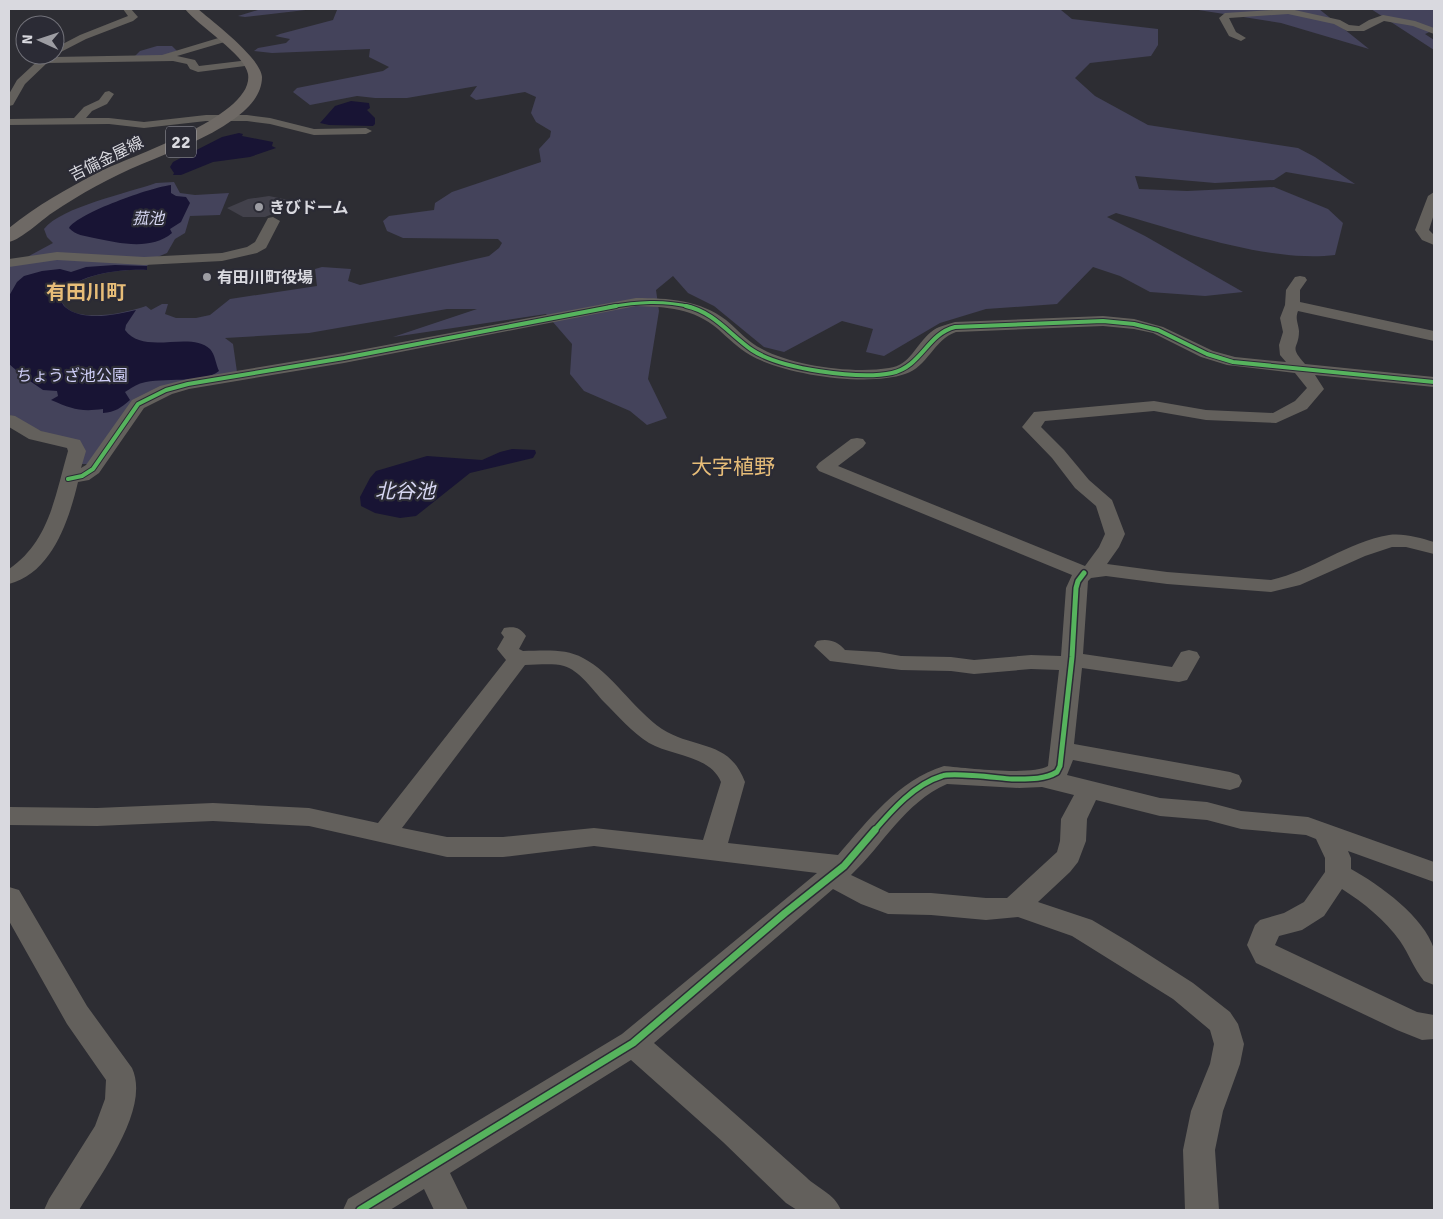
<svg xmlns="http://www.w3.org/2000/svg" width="1443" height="1219" font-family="Signika,'Noto Sans JP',sans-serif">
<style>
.green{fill:#44435b}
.water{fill:#181434}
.building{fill:#42414b}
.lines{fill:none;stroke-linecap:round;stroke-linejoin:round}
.minor{fill:#63605c;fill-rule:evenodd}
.major{fill:#6e6965;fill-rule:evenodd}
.cycleway-far3-casing{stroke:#2b2b35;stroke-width:5}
.cycleway-far2-casing{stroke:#2b2b35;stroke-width:6}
.cycleway-far1-casing{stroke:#2b2b35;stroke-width:8}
.cycleway-casing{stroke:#2b2b35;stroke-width:10}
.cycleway-far3{stroke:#56b35d;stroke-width:3}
.cycleway-far2{stroke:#56b35d;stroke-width:4}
.cycleway-far1{stroke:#56b35d;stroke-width:5}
.cycleway{stroke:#56b35d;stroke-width:7}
.poi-dot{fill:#9d9da3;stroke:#2b2b35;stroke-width:2}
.labels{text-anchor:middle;stroke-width:4.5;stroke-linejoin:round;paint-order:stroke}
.far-street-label{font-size:16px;fill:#d9d9df;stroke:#2b2b35}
.far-poi-label{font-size:16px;font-weight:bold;fill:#d9d9df;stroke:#2b2b35;text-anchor:start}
.far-water-label{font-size:16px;font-style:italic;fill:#d7d7f3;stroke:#2b2b35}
.far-park-label{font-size:16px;fill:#d1d0fa;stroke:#2b2b35}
.shield{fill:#2b2b35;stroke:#a5a5ac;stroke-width:1}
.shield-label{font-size:18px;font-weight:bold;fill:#d9d9df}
.far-district-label{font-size:20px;font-weight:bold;fill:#e7bd78;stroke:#2b2b35}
.water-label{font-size:20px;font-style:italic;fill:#d7d7f3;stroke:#2b2b35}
.quarter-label{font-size:21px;fill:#e7bd78;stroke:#2b2b35}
</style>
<rect width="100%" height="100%" fill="#2d2d33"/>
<g class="green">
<polygon points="261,9 314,9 245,17 238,16"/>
<path d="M333,9H1102L1061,10L1072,19L1158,29V45L1151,56L1090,63L1075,78L1095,96L1148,125L1298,148L1315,157L1355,184L1286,172L1274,180L1215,183L1135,176L1139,189L1187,191L1274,187L1328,209L1343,223L1335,255C1269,263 1180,231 1116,213L1107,217L1145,236L1243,292L1205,296L1150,292L1120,276L1093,267L1057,304L986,309L940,323L884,356L866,352L873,329L842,321L784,352L764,347L714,306L688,293L673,276L656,290L659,311L648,379L667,418L647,425L630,411L584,391L570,374L572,344L546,314L393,337L477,309H447L309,333L225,338L233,344L237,372L147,393L88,464H79L84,449L16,421L9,414V266L21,264L29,256L53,243L47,237L44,229C61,207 128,193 156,183L174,182L180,193L195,195L229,193L220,215L190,216L185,233L175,239L167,253L155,258L147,266V270C123,269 73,273 61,299C68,326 127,313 146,306L151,310L162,304H168L165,314L176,318H196L210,315L230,299L317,286L315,269L322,267L351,269L348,281L360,285L489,256L499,248L502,243L498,239L403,238L387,231L383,221L389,216L434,210L435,203L452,192L541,162L539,149L550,137L551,131L536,122L531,113L536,97L525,92L476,100L470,96L477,86L407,98H375L357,96L310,105L293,92L297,88L383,71L389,67L369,57L370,49L272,53L254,51L258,48L286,43L290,39L275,36L280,34L333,20L337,10Z"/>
<polygon points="1192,9 1319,9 1369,49 1281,23"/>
<polygon points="1371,9 1434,9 1434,30 1425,34 1434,40 1434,50"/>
<polygon points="157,46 172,46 177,51 159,57 135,56 140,51"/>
</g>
<g class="water">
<polygon points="351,101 369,103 370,108 367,110 375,118 375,124 373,126 329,125 320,123 335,106"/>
<polygon points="239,133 243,134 242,136 273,142 272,146 276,148 250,157 213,162 181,175 173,175 174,173 170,167 173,162 222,137"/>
<path d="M171,185V193L176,196L186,197L190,203L181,222L170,229L172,233C151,251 118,243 94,238C85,236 75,235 69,228C78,213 152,187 171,185Z"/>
<path d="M115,265L147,266V270C124,269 79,273 64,293C60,298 61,303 65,307C82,322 116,315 136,310L126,325L125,330C144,356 190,330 210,349C215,354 216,365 219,371C203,384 162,377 142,383C137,384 130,389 125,392L130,400C121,408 115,412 103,413V409C80,412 72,409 51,400L58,396L57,391L43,390L24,377L9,364V296L17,282L24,276L42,271L60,269L71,272L86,267Z"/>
<polygon points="512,449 535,450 536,453 533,458 470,473 416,516 400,518 375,513 361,506 360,497 370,478 376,471 427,456 482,460 500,452"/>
</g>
<polygon class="building" points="269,196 289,200 280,211 265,217 243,217 227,208 248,199"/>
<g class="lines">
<g class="minor">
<polygon points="123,9 131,9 138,17 133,21 86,39 55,55 55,48 80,35 128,16"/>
<polygon points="1290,9 1340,20 1349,25 1359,26 1369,20 1383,15 1415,21 1434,28 1434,34 1413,26 1384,21 1364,31 1347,31 1334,24 1288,14 1229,18 1236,32 1246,38 1241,41 1229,36 1219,18 1225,13"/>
<polygon points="225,36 230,39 228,41 177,56 195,60 199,66 249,60 254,63 253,65 198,72 190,69 187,64 173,61 47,63 25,84 13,105 9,106 9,94 17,80 44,55 55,55 54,57 162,55"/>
<polygon points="109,91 114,94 107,104 92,111 86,118 109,118 144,122 206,115 247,115 270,118 314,129 366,128 372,131 366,134 314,135 270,124 247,121 206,121 144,128 109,124 9,125 9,119 74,118 84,107 99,100 105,92"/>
<polygon points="1434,192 1434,214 1429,230 1434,235 1434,245 1422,240 1415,230 1428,196"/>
<polygon points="273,217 280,221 266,248 257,253 222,261 144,265 57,260 9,267 9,259 57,252 144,257 222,253 247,247 255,242 268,218"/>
<path d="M1300,276L1305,277L1307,280L1300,290V302L1434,331V341L1298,311C1295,319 1298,322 1299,331C1299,350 1288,345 1305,364L1434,377V387L1315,375L1324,389L1307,409L1276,423L1206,420L1154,411L1045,421L1041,427L1064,450L1089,480L1112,500L1125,534L1119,547L1107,564L1167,572L1271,580C1312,571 1347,542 1389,535C1404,533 1420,538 1434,542V554L1406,547H1392L1365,556L1300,585L1271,592L1167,584L1106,576L1091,578L1088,581L1083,654L1172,667L1181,652L1189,650L1197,652L1200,657L1187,680L1179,682L1082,668L1074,744L1230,772L1239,775L1242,781L1239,787L1230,790L1073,760L1067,775L1160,798L1207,802L1241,811L1308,817L1434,862V882L1348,851L1351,858V869C1380,885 1424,917 1434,949C1437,959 1434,974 1434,985L1424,981C1414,969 1409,954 1400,941C1385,920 1364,903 1342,889L1324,916L1302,930L1279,936L1275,945L1417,1012L1434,1015V1039L1422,1040L1397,1030L1256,963L1247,945L1255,925L1260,920L1284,913L1304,902L1325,872V858L1316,839L1306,835L1241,829L1207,820L1160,816L1096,800L1087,819L1086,841L1078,862L1070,872L1038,902L1092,920L1129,942L1193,983L1230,1012L1238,1024L1244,1044L1240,1064L1223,1111L1215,1150L1219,1210H1185L1183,1150L1191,1111L1210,1064L1214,1044L1210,1030L1173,999L1072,936L1018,917L986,920L931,915L888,914L861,904L833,889L654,1043C705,1087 756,1132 806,1177C818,1189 834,1193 841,1210H797L786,1203L723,1142L631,1060L450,1173L468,1210H434L424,1189L390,1210H343L348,1199L622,1034L817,873L594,846L503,857H447L309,826L213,821L97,826L9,825V807L97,808L213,803L309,808L378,823L506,660L497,649L504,637L501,633L504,628C514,626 520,627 526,636L519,649L523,651C542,651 565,648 583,658C611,672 634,710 662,729C695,750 729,739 745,782L728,843L838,855C868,821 898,780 944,766C965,768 1032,776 1048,766L1059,670L1031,669L974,674L951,671L901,670L830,661L814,646L817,641C828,638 838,641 845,650L879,652L901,656L951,657L974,660L1031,655L1061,656L1066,588L1072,575L819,471L816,467L819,463L851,439L857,438L863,439L866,443L863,447L838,466L1085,566L1099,547L1105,534L1096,506L1075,488L1052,458L1022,427L1034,412L1154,401L1206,410L1273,413L1295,401L1307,388L1295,373L1227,365L1201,357L1153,333L1134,329L1103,326L956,332C933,340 928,367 905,374C868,387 784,375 750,355C738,348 728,338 718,329C693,308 667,307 636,306L344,363L189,389L172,394L144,408L99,473L89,480L78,482C69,520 52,573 9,584V569C50,541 55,495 68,451L67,448L29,439L9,427V415L15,416L41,431L80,440L86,451L81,468L86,465L132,400L160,386L188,379L344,353L636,298C668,298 700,300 726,320C738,330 748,342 762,349C793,366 854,374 889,368C911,365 915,345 931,332C938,326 946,325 955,322L1103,316L1134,319L1163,327L1213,351L1235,357L1286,362L1280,355L1279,345L1283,332L1280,318L1285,305L1286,290L1295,277ZM525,665C538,665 552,663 564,666C579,670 593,690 604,702C618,716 632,732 649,743C671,756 710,755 721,782L703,840L594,828L503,837H447L402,828ZM947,784L1019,788L1042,787L1074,795L1061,819L1060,841L1057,852L1007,898H986L931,893H889L851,875C884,844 904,803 947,784Z"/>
<path d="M9,887L19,890L87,1006L132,1068C151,1109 100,1175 79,1210H44L49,1199L95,1126L105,1099L106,1080L67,1024L9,921Z"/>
</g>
<path class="major" d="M185,9H198C212,21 261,58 262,77C262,95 248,109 234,119C206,139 173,151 142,164C111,177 80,194 52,213C40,221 22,239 9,242V228C36,206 68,188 99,172C130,156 255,116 248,74C245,54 198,26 185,9Z"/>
<defs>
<path id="cycleway-far3" d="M609,307C637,302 663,300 691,307"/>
<g id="cycleway-far2">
<path d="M686,306C714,312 729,334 752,350C780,369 859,380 892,373C922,366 927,334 955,327L1103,321L1134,324L1158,330L1207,354L1233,362L1434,382"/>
<polyline points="68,479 82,476 93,469 138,404 166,390 188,384 344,358 616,306"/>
</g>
<path id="cycleway-far1" d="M874,831C892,810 915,784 942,776C953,772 997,778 1012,779C1027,779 1044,780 1057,772L1060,766L1072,657L1076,588L1078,581L1084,573"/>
<polyline id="cycleway" points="360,1210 633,1043 785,913 844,866 875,830"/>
</defs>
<use href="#cycleway-far3" class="cycleway-far3-casing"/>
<use href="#cycleway-far2" class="cycleway-far2-casing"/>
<use href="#cycleway-far1" class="cycleway-far1-casing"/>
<use href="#cycleway" class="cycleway-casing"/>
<use href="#cycleway-far3" class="cycleway-far3"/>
<use href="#cycleway-far2" class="cycleway-far2"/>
<use href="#cycleway-far1" class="cycleway-far1"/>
<use href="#cycleway" class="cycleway"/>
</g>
<g class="poi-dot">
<circle cx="259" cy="207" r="5"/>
<circle cx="207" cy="277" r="5"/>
</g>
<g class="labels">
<g class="far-street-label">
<text transform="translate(106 158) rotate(-26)" y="6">吉備金屋線</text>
</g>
<g class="far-poi-label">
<text x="269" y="213">きびドーム</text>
<text x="217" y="283">有田川町役場</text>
</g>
<g class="far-water-label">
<text x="148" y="224">菰池</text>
</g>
<g class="far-park-label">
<text x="72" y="381">ちょうざ池公園</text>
</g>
<rect class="shield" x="166" y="126.5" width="30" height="31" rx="4"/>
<g class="shield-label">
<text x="181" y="148">22</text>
</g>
<g class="far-district-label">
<text x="86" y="299">有田川町</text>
</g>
<g class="water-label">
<text x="405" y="498">北谷池</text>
</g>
<g class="quarter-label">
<text x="733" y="474">大字植野</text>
</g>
</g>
<rect width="1443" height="1219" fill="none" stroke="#d9d9df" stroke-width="20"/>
<g transform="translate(40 40) rotate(273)"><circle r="24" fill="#2b2b35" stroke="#717179"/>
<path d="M0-4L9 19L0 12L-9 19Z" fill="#9d9da3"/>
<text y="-8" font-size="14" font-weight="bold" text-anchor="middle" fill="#d9d9df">N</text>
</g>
</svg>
